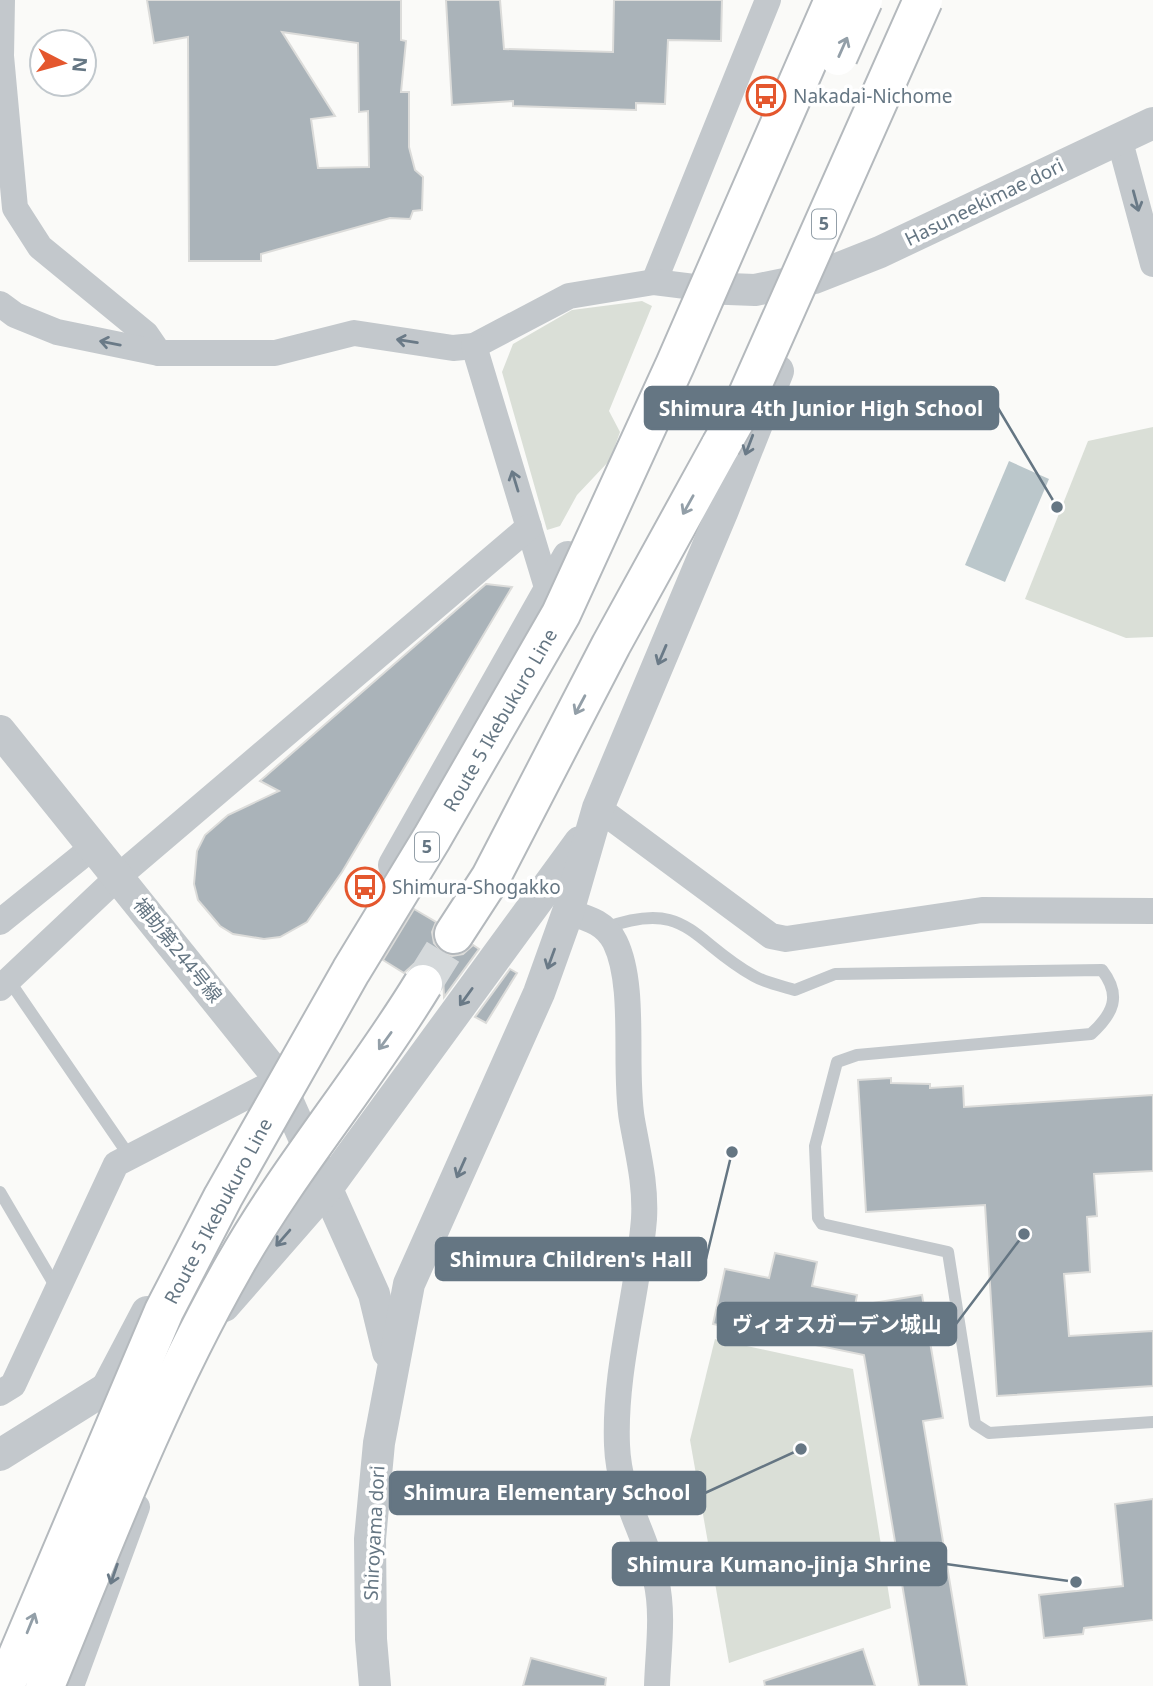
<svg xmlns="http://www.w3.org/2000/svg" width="1153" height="1686" font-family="'Noto Sans','Noto Sans JP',sans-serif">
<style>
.green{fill:#dadfd7}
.water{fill:#bbc7cb}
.building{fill:#aab3b9;stroke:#dcdcda;stroke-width:2;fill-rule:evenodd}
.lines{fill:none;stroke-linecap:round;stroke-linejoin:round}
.motorway-tunnel{stroke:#d5d9db;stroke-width:38;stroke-dasharray:38 19;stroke-linecap:butt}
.motorway-casing{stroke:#b4b9bd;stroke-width:42}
.service{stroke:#c3c8cc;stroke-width:12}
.minor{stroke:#c3c8cc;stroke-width:26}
.tertiary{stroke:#c3c8cc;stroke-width:32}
.motorway{stroke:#fff;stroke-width:38}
.motorway-bridge-casing{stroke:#b4b9bd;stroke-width:42;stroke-linecap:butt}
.motorway-bridge{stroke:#fff;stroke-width:38}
.oneway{stroke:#939fa8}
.oneway2{stroke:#6a7a87}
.labels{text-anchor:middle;stroke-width:7;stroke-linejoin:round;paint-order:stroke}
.shield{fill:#fff;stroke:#939fa8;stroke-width:2}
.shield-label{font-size:18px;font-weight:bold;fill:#657683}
.poi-label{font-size:19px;fill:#657683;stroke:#fff;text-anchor:start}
.street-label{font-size:19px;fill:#657683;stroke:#fff}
.leader{fill:none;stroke:#657683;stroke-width:2.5}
.callout-dot{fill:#657683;stroke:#fff;stroke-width:2.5}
.callout{fill:#657683;stroke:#657683;stroke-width:2.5}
.callout-label{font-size:21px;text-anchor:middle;font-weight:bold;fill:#fff}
</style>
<rect width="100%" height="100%" fill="#fafaf8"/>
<g class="green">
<polygon points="642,301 652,306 609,411 620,432 610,460 577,495 560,526 547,530 502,372 513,344 572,310"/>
<polygon points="1153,427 1153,637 1126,638 1025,599 1088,441"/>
<polygon points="715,1339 853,1369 891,1608 729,1663 690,1440"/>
</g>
<polygon class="water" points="1009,461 1049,479 1005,582 965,565"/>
<g class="building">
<path d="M147,0H401V40L406,41L401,92H409V147L415,170L423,177L422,210L413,211L410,219L390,218L261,254V261H189L188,37L154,43ZM282,32L358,43L359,112L368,111L369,167L318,168L311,119L335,116Z"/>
<polygon points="446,0 500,0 504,49 613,52 614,0 722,0 721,41 668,40 665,104 636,103 636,110 513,106 513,101 452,105"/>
<polygon points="486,584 512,587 342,872 307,922 280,937 264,939 233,934 220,926 198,900 194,884 197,851 205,835 228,815 279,791 260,781"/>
<polygon points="414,909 436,922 432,932 434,943 443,953 452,956 463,954 473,945 479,949 444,997 443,975 434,965 425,962 414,964 404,973 383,960"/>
<polygon points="510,969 517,973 486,1023 475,1017"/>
<polygon points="891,1078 891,1083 930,1084 930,1088 963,1086 964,1107 1153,1095 1153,1171 1094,1174 1097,1216 1087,1217 1090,1272 1064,1274 1069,1336 1153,1331 1153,1386 997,1396 985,1205 866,1212 858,1080"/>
<polygon points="775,1253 817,1262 812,1286 857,1295 855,1306 922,1295 943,1418 923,1421 967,1686 919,1686 864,1355 713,1324 725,1269 769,1278"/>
<polygon points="1153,1499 1153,1620 1084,1628 1083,1634 1044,1638 1039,1595 1123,1586 1115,1504"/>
<polygon points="863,1649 875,1686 765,1686 764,1681"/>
<polygon points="531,1658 606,1678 605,1686 523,1686"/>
</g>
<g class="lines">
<polyline class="motorway-tunnel" points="423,984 454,934"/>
<defs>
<polyline id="motorway" points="454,934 491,877 611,645 721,445"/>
</defs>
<use href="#motorway" class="motorway-casing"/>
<g class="service">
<path d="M605,928C688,898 691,941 754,976C766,983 782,986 795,990L835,974L1102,970C1122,996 1113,1014 1091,1034L857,1055L837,1062L815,1146L818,1218L822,1224L948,1252L975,1424L989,1433L1153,1422"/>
<polyline points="8,979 130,1157"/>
<polyline points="0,1192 57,1289"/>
</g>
<g class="minor">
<polyline points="2,0 1,56 15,208 40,247 146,334 159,353"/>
<polyline points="1119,138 1153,264"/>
<polyline points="654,282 768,0"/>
<polyline points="0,304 15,315 57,332 159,353 275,353 354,333 453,348 474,346 569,296 654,282 702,288"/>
<polyline points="474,346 549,594"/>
<polyline points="598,808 771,936 786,939 982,910 1153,911"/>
<path d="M568,912C587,918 605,922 615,942C637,987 623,1069 632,1120C638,1154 646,1184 644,1219C638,1294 614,1369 617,1445C619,1498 645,1531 656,1580C664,1614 658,1652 657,1686"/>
<polyline points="0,922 93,847"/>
<polyline points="0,988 119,876 529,527"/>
<polyline points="0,1393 13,1385 116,1164 267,1086"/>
<polyline points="71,1686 137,1507"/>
</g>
<g class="tertiary">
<polyline points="702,288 755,290 814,278 880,252 1153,123"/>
<polyline points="0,731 275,1073 374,1294 388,1352"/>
<polyline points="394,865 568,557"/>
<polyline points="224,1306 328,1187 580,842"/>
<polyline points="107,1388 147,1312"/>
<polyline points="0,1455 123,1378"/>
<polyline points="375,1686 371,1639 370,1539 379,1443 409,1284 539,993 568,912 598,808 723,510 778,371"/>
</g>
<use href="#motorway" class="motorway"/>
<defs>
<g id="motorway-bridge">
<polyline points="838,56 863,0"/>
<polyline points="721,445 742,408 923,0"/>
<polyline points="5,1686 164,1311 223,1197 351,971 432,838 561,614 675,365 834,0"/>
<path d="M45,1686C103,1545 158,1399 234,1266C290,1167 364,1081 423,984"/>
</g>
</defs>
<use href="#motorway-bridge" class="motorway-bridge-casing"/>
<use href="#motorway-bridge" class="motorway-bridge"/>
</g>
<defs><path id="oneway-shaft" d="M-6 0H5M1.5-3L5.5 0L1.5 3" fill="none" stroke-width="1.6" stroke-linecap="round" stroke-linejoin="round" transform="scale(1.75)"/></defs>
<g class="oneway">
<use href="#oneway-shaft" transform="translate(843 47) rotate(-66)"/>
<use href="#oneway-shaft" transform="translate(688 505) rotate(119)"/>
<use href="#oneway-shaft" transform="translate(580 705) rotate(118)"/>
<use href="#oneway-shaft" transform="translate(385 1041) rotate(126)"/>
<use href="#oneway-shaft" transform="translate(31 1623) rotate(-68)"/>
</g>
<g class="oneway2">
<use href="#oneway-shaft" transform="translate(1136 201) rotate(75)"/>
<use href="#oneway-shaft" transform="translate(407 341) rotate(-171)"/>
<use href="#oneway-shaft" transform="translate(110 343) rotate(-169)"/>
<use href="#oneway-shaft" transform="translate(749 445) rotate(111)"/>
<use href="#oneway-shaft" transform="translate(515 481) rotate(-107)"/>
<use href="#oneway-shaft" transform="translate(662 655) rotate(113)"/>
<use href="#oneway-shaft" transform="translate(551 959) rotate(110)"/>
<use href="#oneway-shaft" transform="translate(466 997) rotate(126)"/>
<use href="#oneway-shaft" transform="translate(461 1168) rotate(114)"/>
<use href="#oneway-shaft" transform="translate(283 1238) rotate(131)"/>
<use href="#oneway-shaft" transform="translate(114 1574) rotate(109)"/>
</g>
<defs>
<symbol id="bus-ring" viewBox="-11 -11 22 22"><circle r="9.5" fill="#fff" stroke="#e4572e" stroke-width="1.5"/><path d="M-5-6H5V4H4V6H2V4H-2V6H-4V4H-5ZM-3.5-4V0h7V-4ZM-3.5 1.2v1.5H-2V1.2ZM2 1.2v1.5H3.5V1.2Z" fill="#e4572e"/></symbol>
</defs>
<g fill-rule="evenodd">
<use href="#bus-ring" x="744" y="74" width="44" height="44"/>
<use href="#bus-ring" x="343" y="865" width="44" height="44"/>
</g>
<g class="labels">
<g class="shield">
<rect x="812" y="209.5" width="24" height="29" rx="5"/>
<rect x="415" y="832.5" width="24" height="29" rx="5"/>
</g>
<g class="shield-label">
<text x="824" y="230">5</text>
<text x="427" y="853">5</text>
</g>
<g class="poi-label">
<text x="793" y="103">Nakadai-Nichome</text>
<text x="392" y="894">Shimura-Shogakko</text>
</g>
<g class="street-label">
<text transform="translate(984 202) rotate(-26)" y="7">Hasuneekimae dori</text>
<text transform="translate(500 720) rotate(-60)" y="7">Route 5 Ikebukuro Line</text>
<text transform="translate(178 950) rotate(51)" y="7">補助第244号線</text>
<text transform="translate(218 1211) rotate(-62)" y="7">Route 5 Ikebukuro Line</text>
<text transform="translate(374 1533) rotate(-87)" y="7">Shiroyama dori</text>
</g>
</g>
<path class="leader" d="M1057 507L998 408M732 1152L706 1259M1024 1234L956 1324M801 1449L705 1493M1076 1582L946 1564"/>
<g class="callout-dot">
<circle cx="1057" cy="507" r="7"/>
<circle cx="732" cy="1152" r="7"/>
<circle cx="1024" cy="1234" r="7"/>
<circle cx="801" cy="1449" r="7"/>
<circle cx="1076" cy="1582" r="7"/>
</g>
<g class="callout">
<rect x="645" y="387" width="353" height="42" rx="7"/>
<rect x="436" y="1238" width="270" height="42" rx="7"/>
<rect x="718" y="1303" width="238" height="42" rx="7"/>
<rect x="390" y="1472" width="315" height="42" rx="7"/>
<rect x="613" y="1543" width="333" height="42" rx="7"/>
</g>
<g class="callout-label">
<text x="821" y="416">Shimura 4th Junior High School</text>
<text x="571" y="1267">Shimura Children's Hall</text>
<text x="837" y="1332">ヴィオスガーデン城山</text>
<text x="547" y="1500">Shimura Elementary School</text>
<text x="779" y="1572">Shimura Kumano-jinja Shrine</text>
</g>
<g transform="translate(63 63) rotate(96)"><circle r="33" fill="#ffffff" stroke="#c1c8cd" stroke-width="2"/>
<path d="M0-5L12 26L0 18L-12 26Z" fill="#e4572e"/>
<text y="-10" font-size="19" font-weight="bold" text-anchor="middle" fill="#657683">N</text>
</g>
</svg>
